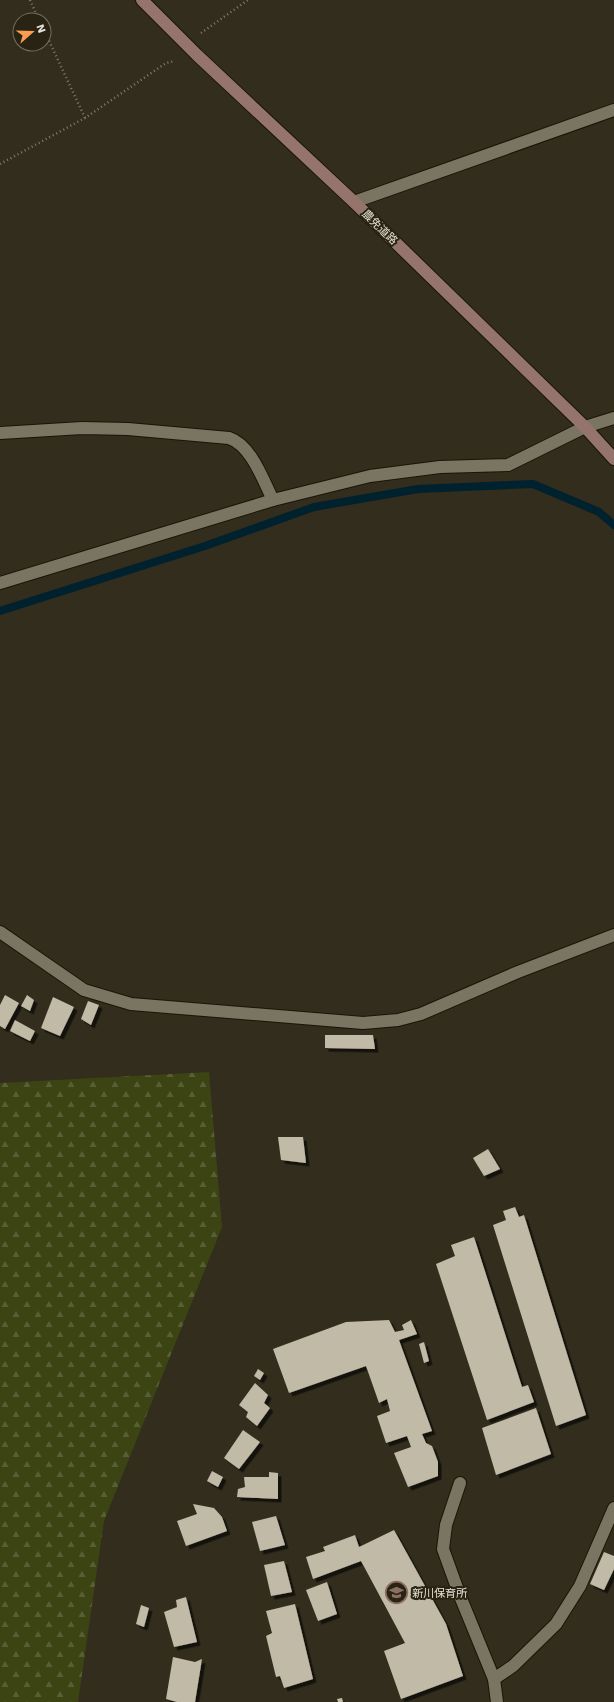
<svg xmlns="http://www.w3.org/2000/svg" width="614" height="1702" font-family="'Work Sans','Noto Sans JP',sans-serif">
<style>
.forest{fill:url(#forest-firs)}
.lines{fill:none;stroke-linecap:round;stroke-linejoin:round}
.stream{stroke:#00212e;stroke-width:8}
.building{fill:#c1baa6;filter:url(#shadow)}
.street-casing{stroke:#1a1506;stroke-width:14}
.secondary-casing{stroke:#1a1506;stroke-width:14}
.path{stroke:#817c6f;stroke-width:2.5;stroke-dasharray:1 3;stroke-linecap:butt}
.street{stroke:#7a7562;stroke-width:12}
.secondary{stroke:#95746e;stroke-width:12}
.labels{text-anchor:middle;stroke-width:4;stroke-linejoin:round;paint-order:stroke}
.street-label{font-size:11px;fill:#e7e4d9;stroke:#282313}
.poi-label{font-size:11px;fill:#e7e4d9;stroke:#282313;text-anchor:start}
</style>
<defs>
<pattern id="forest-firs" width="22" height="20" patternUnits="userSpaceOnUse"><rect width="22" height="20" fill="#3c4414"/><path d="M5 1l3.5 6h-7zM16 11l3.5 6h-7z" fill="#585f36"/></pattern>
<filter id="shadow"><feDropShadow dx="3.5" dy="3.5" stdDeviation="0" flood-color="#0009"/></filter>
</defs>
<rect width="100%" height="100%" fill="#322d1d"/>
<polygon class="forest" points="209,1072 222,1227 104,1521 78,1702 0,1702 0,1083"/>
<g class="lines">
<polyline class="stream" points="0,611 205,546 314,507 418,489 533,484 599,512 614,525"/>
</g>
<g class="building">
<polygon points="5,995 19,1003 5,1029 0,1026 0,1005"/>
<polygon points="27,995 34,1000 30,1011 21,1006"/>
<polygon points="53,997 74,1007 60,1036 41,1028"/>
<polygon points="88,1001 99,1005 91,1025 81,1019"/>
<polygon points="15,1020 35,1031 30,1041 10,1031"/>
<polygon points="325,1035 373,1035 375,1049 325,1048"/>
<polygon points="278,1137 303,1137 306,1163 281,1160"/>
<polygon points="488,1149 500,1169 484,1176 473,1158"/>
<polygon points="515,1207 519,1217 524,1215 586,1415 556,1426 493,1225 506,1220 503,1211"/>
<polygon points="474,1237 522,1387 528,1385 534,1402 487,1420 436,1264 455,1256 451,1245"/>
<polygon points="389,1320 395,1332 404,1330 402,1325 411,1320 417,1334 399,1340 432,1431 422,1434 426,1443 432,1446 438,1462 438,1476 408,1487 394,1453 411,1447 407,1436 386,1443 377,1416 390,1411 387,1399 379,1403 366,1366 289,1393 273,1349 346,1322"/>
<polygon points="424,1342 429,1361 424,1363 419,1344"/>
<polygon points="258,1369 264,1373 260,1380 254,1376"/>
<polygon points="255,1383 268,1395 264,1403 270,1408 257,1426 246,1417 248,1412 239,1405"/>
<polygon points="536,1408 551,1454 496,1475 482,1428"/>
<polygon points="243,1430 260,1442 239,1469 224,1458"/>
<polygon points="212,1471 223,1477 218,1487 207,1481"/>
<polygon points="269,1472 278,1473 278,1499 237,1497 238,1489 245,1487 244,1477 269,1477"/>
<polygon points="193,1504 214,1508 222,1517 227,1531 186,1546 177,1521 197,1514"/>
<polygon points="276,1516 285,1545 260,1551 252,1522"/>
<polygon points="394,1530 446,1624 463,1676 401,1699 384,1651 405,1643 361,1561 313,1579 306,1557 325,1551 323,1547 355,1535 359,1547"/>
<polygon points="604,1552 614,1556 614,1569 604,1590 590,1584"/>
<polygon points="284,1561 292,1592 271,1596 264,1565"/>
<polygon points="327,1582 337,1614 318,1621 306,1590"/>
<polygon points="186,1597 197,1642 174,1647 164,1612 177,1607 176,1600"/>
<polygon points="295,1604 313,1679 284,1688 280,1676 276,1677 266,1636 272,1633 266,1611"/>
<polygon points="141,1605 149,1608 144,1627 136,1624"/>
<polygon points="173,1657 195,1662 202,1659 195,1702 177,1702 166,1699"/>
<polygon points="342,1698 343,1702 338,1702 337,1699"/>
</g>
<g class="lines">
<defs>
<g id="street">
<polyline points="354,202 614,110"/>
<path d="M0,433L82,428L128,429L229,438C251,445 263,480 273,500"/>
<polyline points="0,583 273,500 370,476 440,467 508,465 585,427 614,418"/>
<polyline points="0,932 84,990 131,1004 363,1023 398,1020 421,1014 518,972 614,935"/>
<polyline points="460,1483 446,1525 443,1549 460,1596 494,1679"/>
<polyline points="497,1702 494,1679 513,1666 556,1624 580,1586 614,1508"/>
</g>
<polyline id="secondary" points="142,0 197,55 354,202 585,427 614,459"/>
</defs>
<use href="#street" class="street-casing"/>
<use href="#secondary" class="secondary-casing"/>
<g class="path">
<polyline points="30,0 39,20"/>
<polyline points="44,30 85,118"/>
<polyline points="201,33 248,0"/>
<polyline points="0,164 85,118 166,63 175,61"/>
</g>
<use href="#street" class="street"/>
<use href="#secondary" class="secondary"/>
</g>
<defs>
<symbol id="school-ring" viewBox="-11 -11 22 22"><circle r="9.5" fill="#282313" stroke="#8d6e63" stroke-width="1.5"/><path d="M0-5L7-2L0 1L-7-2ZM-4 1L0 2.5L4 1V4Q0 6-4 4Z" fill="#8d6e63"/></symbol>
</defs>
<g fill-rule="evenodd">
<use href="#school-ring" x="384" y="1580" width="25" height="25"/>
</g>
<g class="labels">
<g class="street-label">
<text transform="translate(380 227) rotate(44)" y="4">農免道路</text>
</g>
<g class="poi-label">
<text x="412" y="1597">新川保育所</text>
</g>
</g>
<g transform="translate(32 32) rotate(70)"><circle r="19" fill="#282313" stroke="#747062"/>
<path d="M0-3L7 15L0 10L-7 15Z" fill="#fc9d53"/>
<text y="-6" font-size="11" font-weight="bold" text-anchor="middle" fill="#e7e4d9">N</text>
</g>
</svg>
